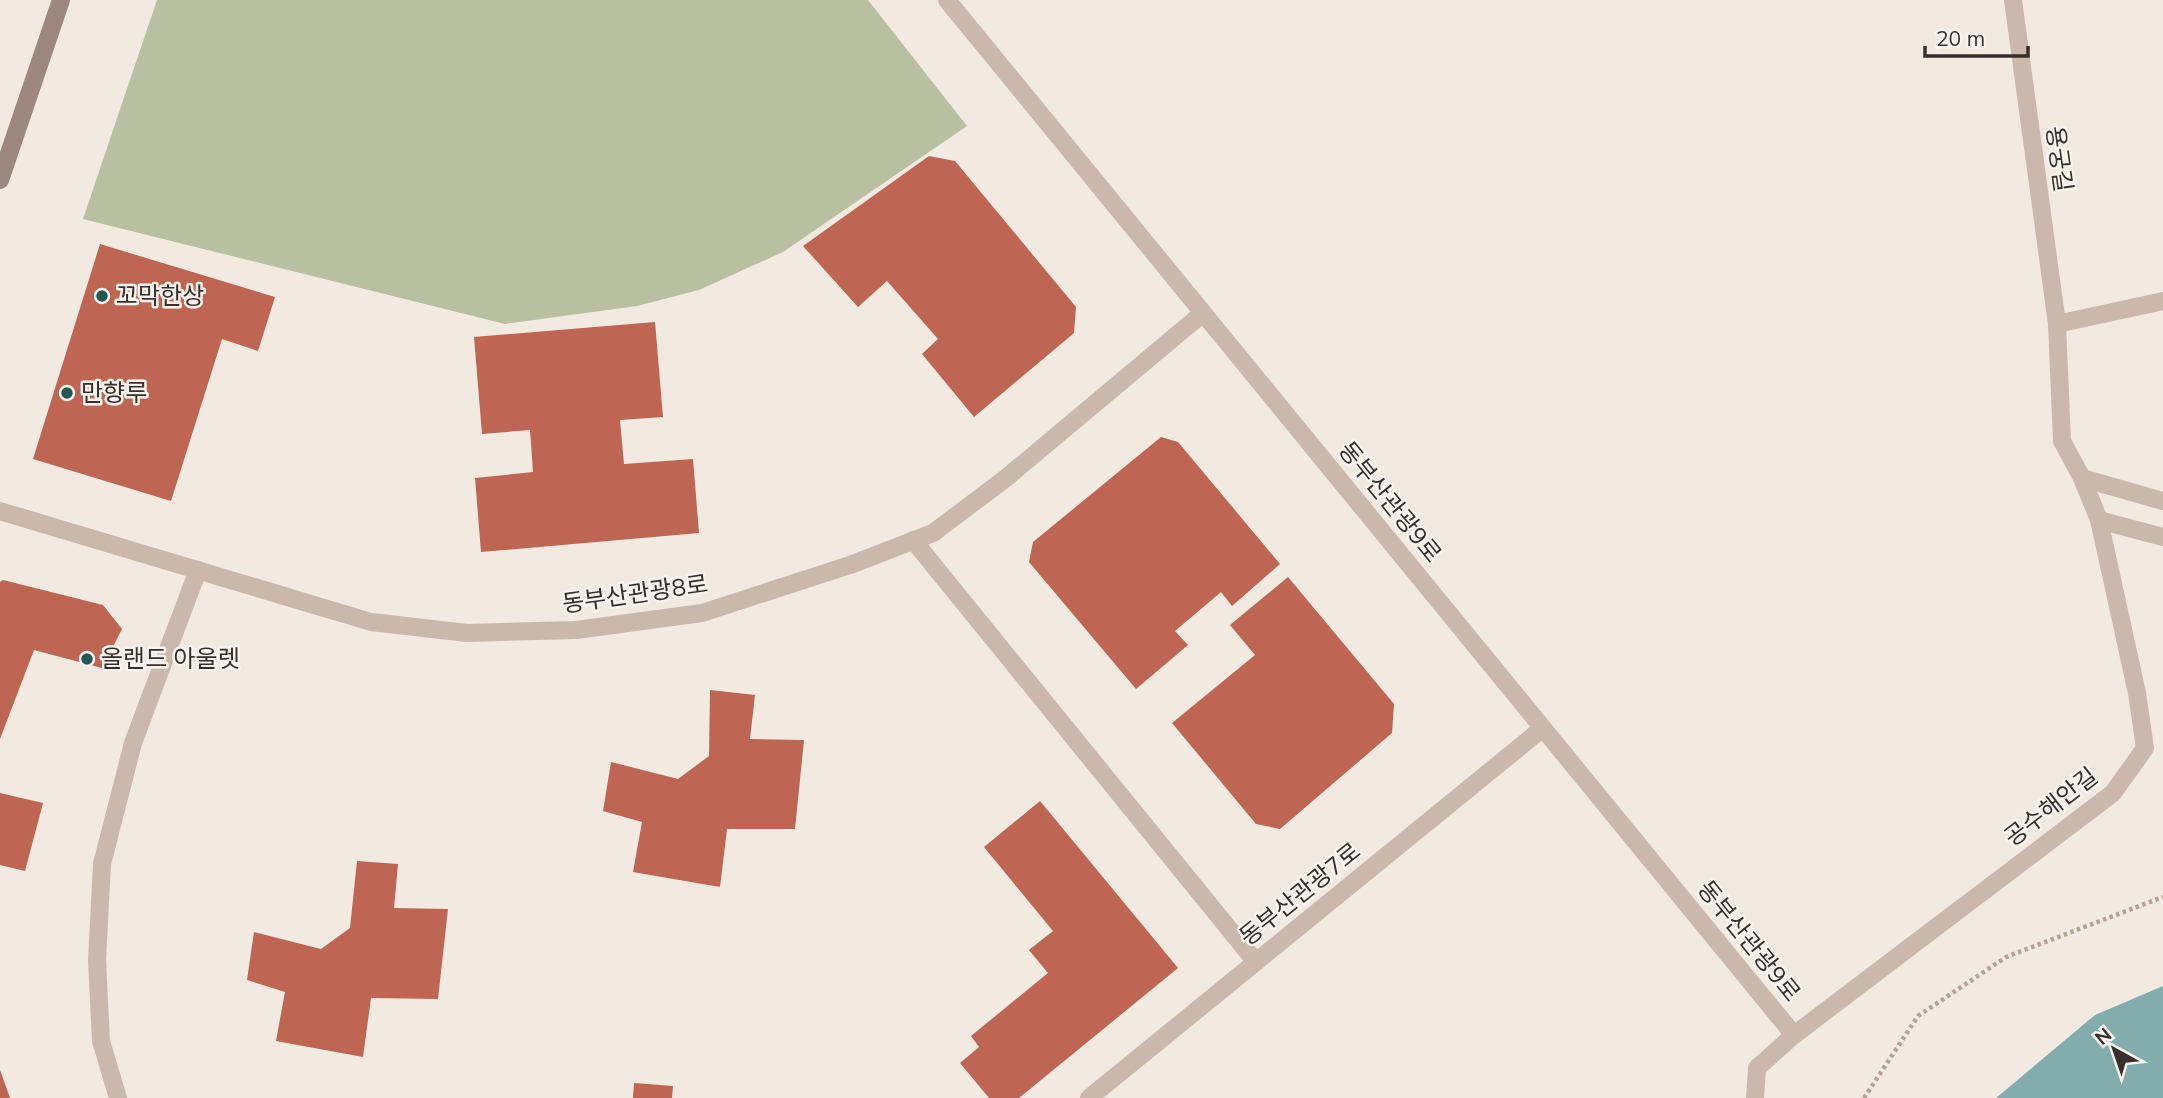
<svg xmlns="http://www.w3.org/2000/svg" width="2163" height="1098" font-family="Mulish,'Noto Sans KR',sans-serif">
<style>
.green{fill:#b8c0a1}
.water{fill:#82adac}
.building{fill:#be6553}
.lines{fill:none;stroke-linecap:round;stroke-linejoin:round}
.path{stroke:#b5a297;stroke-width:4.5;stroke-dasharray:3.5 3.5;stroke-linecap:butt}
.minor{stroke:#cab8ad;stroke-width:18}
.secondary{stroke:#9d877e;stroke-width:18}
.poi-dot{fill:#235857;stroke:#f9f3ed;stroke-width:2.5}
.labels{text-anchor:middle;stroke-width:5;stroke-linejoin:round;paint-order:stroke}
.street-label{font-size:24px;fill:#392e2b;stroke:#f9f3ed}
.poi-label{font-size:24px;fill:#392e2b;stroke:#f9f3ed;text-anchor:start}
</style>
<rect width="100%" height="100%" fill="#f2e9e1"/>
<polygon class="green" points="157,0 868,0 967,126 783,252 699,290 637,306 505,324 83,219"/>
<polygon class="water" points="2163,986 2163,1098 1996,1098 2095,1015"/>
<g class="building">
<polygon points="929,156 955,161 1076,307 1074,333 974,417 922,354 938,339 887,281 858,307 803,246"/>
<polygon points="100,244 275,297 258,351 222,339 171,501 33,459"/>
<polygon points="655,322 663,417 620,420 624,464 693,459 699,533 481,552 475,478 533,472 530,430 482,434 474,337"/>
<polygon points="1161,437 1178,442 1280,564 1232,606 1221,592 1175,631 1188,645 1136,689 1029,562 1033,542"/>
<polygon points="1288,577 1394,704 1392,733 1280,829 1256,824 1172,723 1255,655 1230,625"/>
<polygon points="3,580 103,605 122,629 102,668 34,650 0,739 0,582"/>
<polygon points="710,690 755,695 750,739 804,740 795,829 727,829 720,887 633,872 642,822 603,811 611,762 678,779 709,756"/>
<polygon points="0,793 43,803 25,871 0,865"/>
<polygon points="1040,801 1178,968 1019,1098 989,1098 960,1063 979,1047 971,1036 1048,973 1029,950 1053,931 984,847"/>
<polygon points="357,861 398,864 394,908 448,909 438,999 371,998 363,1057 276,1041 285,992 247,980 254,932 321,949 350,928"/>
<polygon points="0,1070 10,1098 0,1098"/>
<polygon points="634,1083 673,1086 672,1098 633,1098"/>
</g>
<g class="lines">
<polyline class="path" points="1864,1098 1918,1016 2006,957 2163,897"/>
<g class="minor">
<polyline points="947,0 1794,1035"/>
<polyline points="2057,324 2163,301"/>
<polyline points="2082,478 2163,501"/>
<polyline points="0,511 371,622 467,633 576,630 702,613 850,565 933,533 1006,478 1203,313"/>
<polyline points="2099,520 2163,537"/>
<polyline points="913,540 1256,962"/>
<polyline points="118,1098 101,1041 97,960 102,864 133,743 198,570"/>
<polyline points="1089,1098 1543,728"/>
<polyline points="1755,1098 1757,1068 1794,1035 2113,793 2145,748 2137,693 2099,520 2082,478 2062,441 2057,324 2013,0"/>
</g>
<polyline class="secondary" points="0,180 61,0"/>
</g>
<g class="poi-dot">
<circle cx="102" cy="296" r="7"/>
<circle cx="67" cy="393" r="7"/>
<circle cx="87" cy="659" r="7"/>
</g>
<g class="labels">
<g class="street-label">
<text transform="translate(2059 159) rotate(82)" y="8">용궁길</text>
<text transform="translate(1390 502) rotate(51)" y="8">동부산관광9로</text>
<text transform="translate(635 594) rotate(-8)" y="8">동부산관광8로</text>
<text transform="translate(2051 807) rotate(-38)" y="8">공수해안길</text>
<text transform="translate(1300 894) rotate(-39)" y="8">동부산관광7로</text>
<text transform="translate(1749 941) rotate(51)" y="8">동부산관광9로</text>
</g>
<g class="poi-label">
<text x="116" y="304">꼬막한상</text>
<text x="81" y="401">만향루</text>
<text x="101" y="667">올랜드 아울렛</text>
</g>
</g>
<g transform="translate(2114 1049) rotate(320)" stroke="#f9f3ed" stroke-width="5" paint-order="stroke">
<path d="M0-5L12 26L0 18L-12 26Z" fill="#392e2b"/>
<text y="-10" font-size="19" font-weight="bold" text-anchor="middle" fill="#392e2b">N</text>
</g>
<path d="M1925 46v10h103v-10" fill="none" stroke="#392e2b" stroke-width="3.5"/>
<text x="1936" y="46" font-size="21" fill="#392e2b" stroke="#f9f3ed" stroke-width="5" paint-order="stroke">20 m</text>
</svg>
